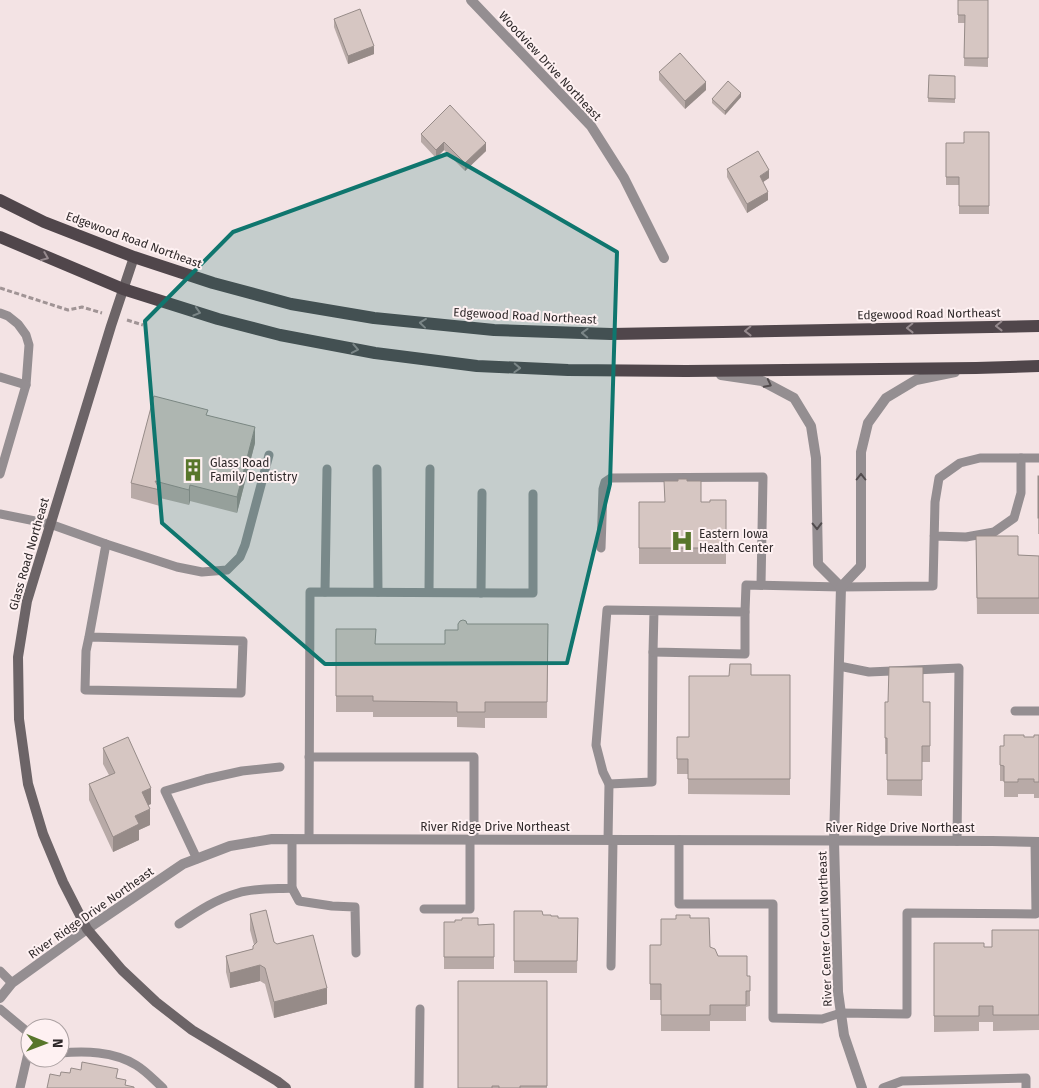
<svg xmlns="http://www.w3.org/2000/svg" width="1039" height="1088" font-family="'Fira Sans',sans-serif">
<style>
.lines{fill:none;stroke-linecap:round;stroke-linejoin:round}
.path{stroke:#a09495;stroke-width:3;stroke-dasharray:5 2.5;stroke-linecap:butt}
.lane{stroke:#948e91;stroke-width:9}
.street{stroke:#948e91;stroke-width:10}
.secondary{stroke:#6c6467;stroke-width:10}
.primary{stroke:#50464b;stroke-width:12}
.wall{fill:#b8aaa7}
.shaded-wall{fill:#968b88}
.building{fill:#d6c6c2;stroke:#968b88}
.oneway{stroke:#968a8e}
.oneway2{stroke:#524c4e}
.marked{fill:#0f766e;fill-opacity:0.2;stroke:#0f766e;stroke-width:4;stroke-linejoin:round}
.labels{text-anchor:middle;stroke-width:4;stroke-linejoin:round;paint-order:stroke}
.street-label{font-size:12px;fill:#2f292a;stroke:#fef1f2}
.poi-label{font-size:12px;fill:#2f292a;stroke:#fef1f2;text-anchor:start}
</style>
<rect width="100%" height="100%" fill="#f3e3e4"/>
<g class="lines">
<g class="path">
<polyline points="0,288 68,310 82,307 102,313"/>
<polyline points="127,320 143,325"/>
</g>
<g class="lane">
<polyline points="0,313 8,316 18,324 26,335 29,345 26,385 0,474"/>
<polyline points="0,377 26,385"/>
<polyline points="1021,458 1039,458"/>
<polyline points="377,469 378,592"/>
<polyline points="0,514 50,524 106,544 177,567 202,572 227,570 240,557 245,545 269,455"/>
<polyline points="601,548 603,489 605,482 611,478 763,477 761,585"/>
<polyline points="325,592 327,469"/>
<polyline points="429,592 430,469"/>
<polyline points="481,593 482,493"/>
<polyline points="745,612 746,585 841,587 933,586 935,502 939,478 960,463 980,458 1021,458 1021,493 1014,518 994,532 966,537 934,536"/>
<polyline points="89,637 243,641 241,693 85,690 86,651 89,637 106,544"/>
<polyline points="839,666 869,672 959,668 957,841"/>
<polyline points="1015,711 1039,711"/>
<polyline points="309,757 474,757 474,839"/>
<polyline points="609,784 652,782 653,652"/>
<polyline points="309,839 310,592 533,593 533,494"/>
<polyline points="608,840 609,784 603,772 596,745 607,610 745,612 745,654 653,652 654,611"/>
<polyline points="679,840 679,904 773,904 773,1018 822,1019 841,1013 907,1014 907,913 1036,914 1035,842"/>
<polyline points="197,859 165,791 206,779 242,771 280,767"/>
<polyline points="292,888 299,901 332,906 355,907 356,953"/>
<polyline points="424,909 470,909 470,839"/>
<path d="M179,924C197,912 216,899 238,893C255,888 275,889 292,888V839"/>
<polyline points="611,966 613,840"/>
<polyline points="0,971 12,983"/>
<polyline points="0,1009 30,1034"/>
<path d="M60,1053C85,1051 113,1051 136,1065C146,1071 154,1080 163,1088"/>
<polyline points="20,1088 29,1049 29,1034"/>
<polyline points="419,1088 420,1009"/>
<polyline points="883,1088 902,1081 1026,1078 1026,1088"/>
</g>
<g class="street">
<polyline points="471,0 591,126 624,178 664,258"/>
<polyline points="721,375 762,381 794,398 811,426 816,458 818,564 841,587"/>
<polyline points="0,998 12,983 87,929 183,864 230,846 272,839 992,841 1039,842"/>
<polyline points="862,1088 844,1035 838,992 834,841 841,587 861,566 861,452 868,423 886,398 916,380 955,372"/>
</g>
<polyline class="secondary" points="134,257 111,326 27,601 18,657 19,719 28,784 43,834 63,882 87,929 122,970 156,1002 192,1030 277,1081 286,1088"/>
<g class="primary">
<polyline points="0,200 44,222 134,257 213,283 291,304 374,318 494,330 611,334 1039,326"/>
<polyline points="0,237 123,289 218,319 280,335 375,353 477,366 568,370 686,371 976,368 1039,366"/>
</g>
</g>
<g class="wall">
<polygon points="958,0 988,0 988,67 964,66 965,23 958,23"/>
<polygon points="334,19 374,54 348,64 334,27"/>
<polygon points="659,72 706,90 685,109 659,80"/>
<polygon points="929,75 955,76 955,103 928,102"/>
<polygon points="741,97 725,115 712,103 712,99"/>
<polygon points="989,132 989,214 959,214 959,185 946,185 946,143 964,143"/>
<polygon points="421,134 486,151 465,171 444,150 436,158 421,142"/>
<polygon points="727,169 769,178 763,182 768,200 747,213 727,177"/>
<polygon points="208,415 255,443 237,513 190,501 189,505 160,498 160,506 131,498 131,483"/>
<rect x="1038" y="476" width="1" height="58"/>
<polygon points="687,481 701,502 710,502 726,500 726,564 639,564 639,502 665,502"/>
<polygon points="976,536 1018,555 1039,556 1039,614 977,614"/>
<polygon points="467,624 548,624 547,718 485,718 485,728 457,727 457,717 373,717 373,712 336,712 336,629 376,644 445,644 458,630"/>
<polygon points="751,675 790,675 790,795 688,794 688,774 677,774 677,737 689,737 729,676"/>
<polygon points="885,702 930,702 930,762 922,762 922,796 887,795 887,754 885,754"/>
<polygon points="1039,735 1039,798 1034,798 1034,794 1018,794 1018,797 1004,797 1004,781 1000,781 1000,746 1004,746 1024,737 1034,737"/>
<polygon points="103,748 151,804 148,805 150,825 139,830 139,840 113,852 89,800 89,784 109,775 103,764"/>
<polygon points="514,911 543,915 558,918 578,918 577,973 514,973"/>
<polygon points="250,914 274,942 327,1004 274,1018 265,984 260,981 230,988 226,972 226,956 253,949 254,945 250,930"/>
<polygon points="690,918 710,947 718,956 747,976 750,976 750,1006 746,1007 746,1021 710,1021 710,1031 661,1031 661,1000 650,1000 650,945 661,945"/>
<polygon points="444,922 455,922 478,925 494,924 494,969 444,969"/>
<polygon points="1039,930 1039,1030 993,1031 993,1022 979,1022 979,1031 934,1032 934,943 984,947 992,947"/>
<polygon points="547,981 547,1088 458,1088"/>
</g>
<g class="shaded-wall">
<polygon points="374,46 374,54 348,64 348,56"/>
<polygon points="706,82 706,90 685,109 685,101"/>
<polygon points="741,93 741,97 725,115 725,111"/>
<polygon points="444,142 444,150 436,158 436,150"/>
<polygon points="486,143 486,151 465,171 465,163"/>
<polygon points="769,170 769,178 760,184 760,176"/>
<polygon points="768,192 768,200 747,213 747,204"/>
<polygon points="255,427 255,443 237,513 237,497"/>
<polygon points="190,485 190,501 189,505 189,490"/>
<polygon points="151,788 151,804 142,808 142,792"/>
<polygon points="150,809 150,825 139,830 139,840 113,852 113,837 135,816"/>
<polygon points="260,965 260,981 230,988 230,973"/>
<polygon points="327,988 327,1004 274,1018 274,1002"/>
</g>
<g class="building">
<polygon points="958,0 988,0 988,58 964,58 965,15 958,15"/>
<polygon points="360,9 374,46 348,56 334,19"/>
<polygon points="680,53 706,82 685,101 659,72"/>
<polygon points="929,75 955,76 955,99 928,98"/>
<polygon points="728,81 741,93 725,111 712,99"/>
<polygon points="450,105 486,143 465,163 444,142 436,150 421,134"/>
<polygon points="964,132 989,132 989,206 959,206 959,177 946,177 946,143 964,143"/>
<polygon points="758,151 769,170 760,176 768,192 747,204 727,169"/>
<polygon points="154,396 208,410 206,415 255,427 237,497 190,485 189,490 155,481 160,490 131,483"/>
<rect x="1038" y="476" width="1" height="42"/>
<polygon points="678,479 687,479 687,481 701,481 701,502 710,502 710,500 726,500 726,548 639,548 639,502 665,502 664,481 678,481"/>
<polygon points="976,536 1018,536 1018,555 1039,556 1039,598 977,598"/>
<polygon points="463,620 466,621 467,624 548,624 547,702 485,702 485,712 457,712 457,702 373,701 373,696 336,696 336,629 376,629 375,644 445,644 445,630 458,630 458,624 460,621"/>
<polygon points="730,664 751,664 751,675 790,675 790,779 688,779 688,759 677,759 677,737 689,737 689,676 729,676"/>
<polygon points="889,667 923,667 923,702 930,702 930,746 922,746 922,780 887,780 887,738 885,738 885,702 888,702"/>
<polygon points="1004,735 1024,735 1024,737 1034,737 1034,735 1039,735 1039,782 1034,782 1034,779 1018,779 1018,782 1004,782 1004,766 1000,765 1000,746 1004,746"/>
<polygon points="128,737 151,788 142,792 150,809 135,816 139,824 113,837 89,784 115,773 103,748"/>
<polygon points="266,910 274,942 277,944 313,935 327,988 274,1002 265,968 260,965 230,973 226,956 253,949 253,946 257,942 250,914"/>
<polygon points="514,911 542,911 543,915 551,915 551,916 558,916 558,918 578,918 577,961 514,961"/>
<polygon points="676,915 690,915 690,918 709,918 710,947 715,949 718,956 747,956 747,976 750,976 750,991 746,991 746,1005 710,1005 710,1015 661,1015 661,984 650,984 650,945 661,945 661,919 676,919"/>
<polygon points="462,918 478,918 478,925 494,924 494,957 444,957 444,922 455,922 455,920 462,920"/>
<polygon points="992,930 1039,930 1039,1015 993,1015 993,1006 979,1006 979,1016 934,1016 934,943 984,943 984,947 992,947"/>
<polygon points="458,981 547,981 547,1086 520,1086 520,1088 499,1088 499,1086 492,1086 492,1088 458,1088"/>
<polygon points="82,1062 118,1069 116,1078 126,1080 125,1085 134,1087 134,1088 47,1088 50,1074 60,1076 61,1072 70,1073 71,1068 81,1070"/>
</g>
<defs><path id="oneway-chevron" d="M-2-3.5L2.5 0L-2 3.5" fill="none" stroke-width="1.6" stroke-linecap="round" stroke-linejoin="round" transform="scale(1.25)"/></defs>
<g class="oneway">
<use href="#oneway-chevron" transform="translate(45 257) rotate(22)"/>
<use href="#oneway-chevron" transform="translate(197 312) rotate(17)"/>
<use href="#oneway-chevron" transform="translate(423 323) rotate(-174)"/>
<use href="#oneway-chevron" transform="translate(999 326) rotate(179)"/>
<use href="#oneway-chevron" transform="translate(910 328) rotate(179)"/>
<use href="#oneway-chevron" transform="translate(748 331) rotate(179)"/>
<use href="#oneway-chevron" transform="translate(585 333) rotate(-178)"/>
<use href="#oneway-chevron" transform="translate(355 349) rotate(11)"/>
<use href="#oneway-chevron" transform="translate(517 368) rotate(2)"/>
</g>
<g class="oneway2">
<use href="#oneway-chevron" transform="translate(768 384) rotate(27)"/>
<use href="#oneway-chevron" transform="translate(861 477) rotate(-90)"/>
<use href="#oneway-chevron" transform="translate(817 526) rotate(89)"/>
</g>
<path class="marked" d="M447,154L617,252L610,484L567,663L325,664L162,523L145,321L233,232Z"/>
<defs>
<symbol id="building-bare" viewBox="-9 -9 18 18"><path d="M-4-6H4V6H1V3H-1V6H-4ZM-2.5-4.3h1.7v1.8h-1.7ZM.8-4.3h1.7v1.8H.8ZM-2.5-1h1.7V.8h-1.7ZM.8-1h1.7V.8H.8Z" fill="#58762b" stroke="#fef1f2" stroke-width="2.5" paint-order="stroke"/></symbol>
<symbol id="hospital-bare" viewBox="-9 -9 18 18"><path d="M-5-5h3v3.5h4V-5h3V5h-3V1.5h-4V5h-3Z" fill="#58762b" stroke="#fef1f2" stroke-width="2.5" paint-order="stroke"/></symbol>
</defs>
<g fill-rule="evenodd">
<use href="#building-bare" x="177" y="454" width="32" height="32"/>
<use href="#hospital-bare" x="666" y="525" width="32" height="32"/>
</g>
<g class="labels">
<g class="street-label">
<text transform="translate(550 66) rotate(47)" y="4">Woodview Drive Northeast</text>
<text transform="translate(134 240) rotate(20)" y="4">Edgewood Road Northeast</text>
<text transform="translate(929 314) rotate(-1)" y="4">Edgewood Road Northeast</text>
<text transform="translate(525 316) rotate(3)" y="4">Edgewood Road Northeast</text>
<text transform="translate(29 554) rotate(-74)" y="4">Glass Road Northeast</text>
<text x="495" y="831">River Ridge Drive Northeast</text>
<text x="900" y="832">River Ridge Drive Northeast</text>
<text transform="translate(91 913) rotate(-35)" y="4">River Ridge Drive Northeast</text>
<text transform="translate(825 929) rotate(-92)" y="4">River Center Court Northeast</text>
</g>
<g class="poi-label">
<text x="210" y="467">Glass Road<tspan x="210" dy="14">Family Dentistry</tspan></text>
<text x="699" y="538">Eastern Iowa<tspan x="699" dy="14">Health Center</tspan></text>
</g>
</g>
<g transform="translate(45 1043) rotate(91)"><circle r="24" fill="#fef1f2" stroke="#aba1a2"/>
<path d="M0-4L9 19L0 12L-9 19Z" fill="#58762b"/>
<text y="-8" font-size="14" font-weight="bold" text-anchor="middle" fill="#2f292a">N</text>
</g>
</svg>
